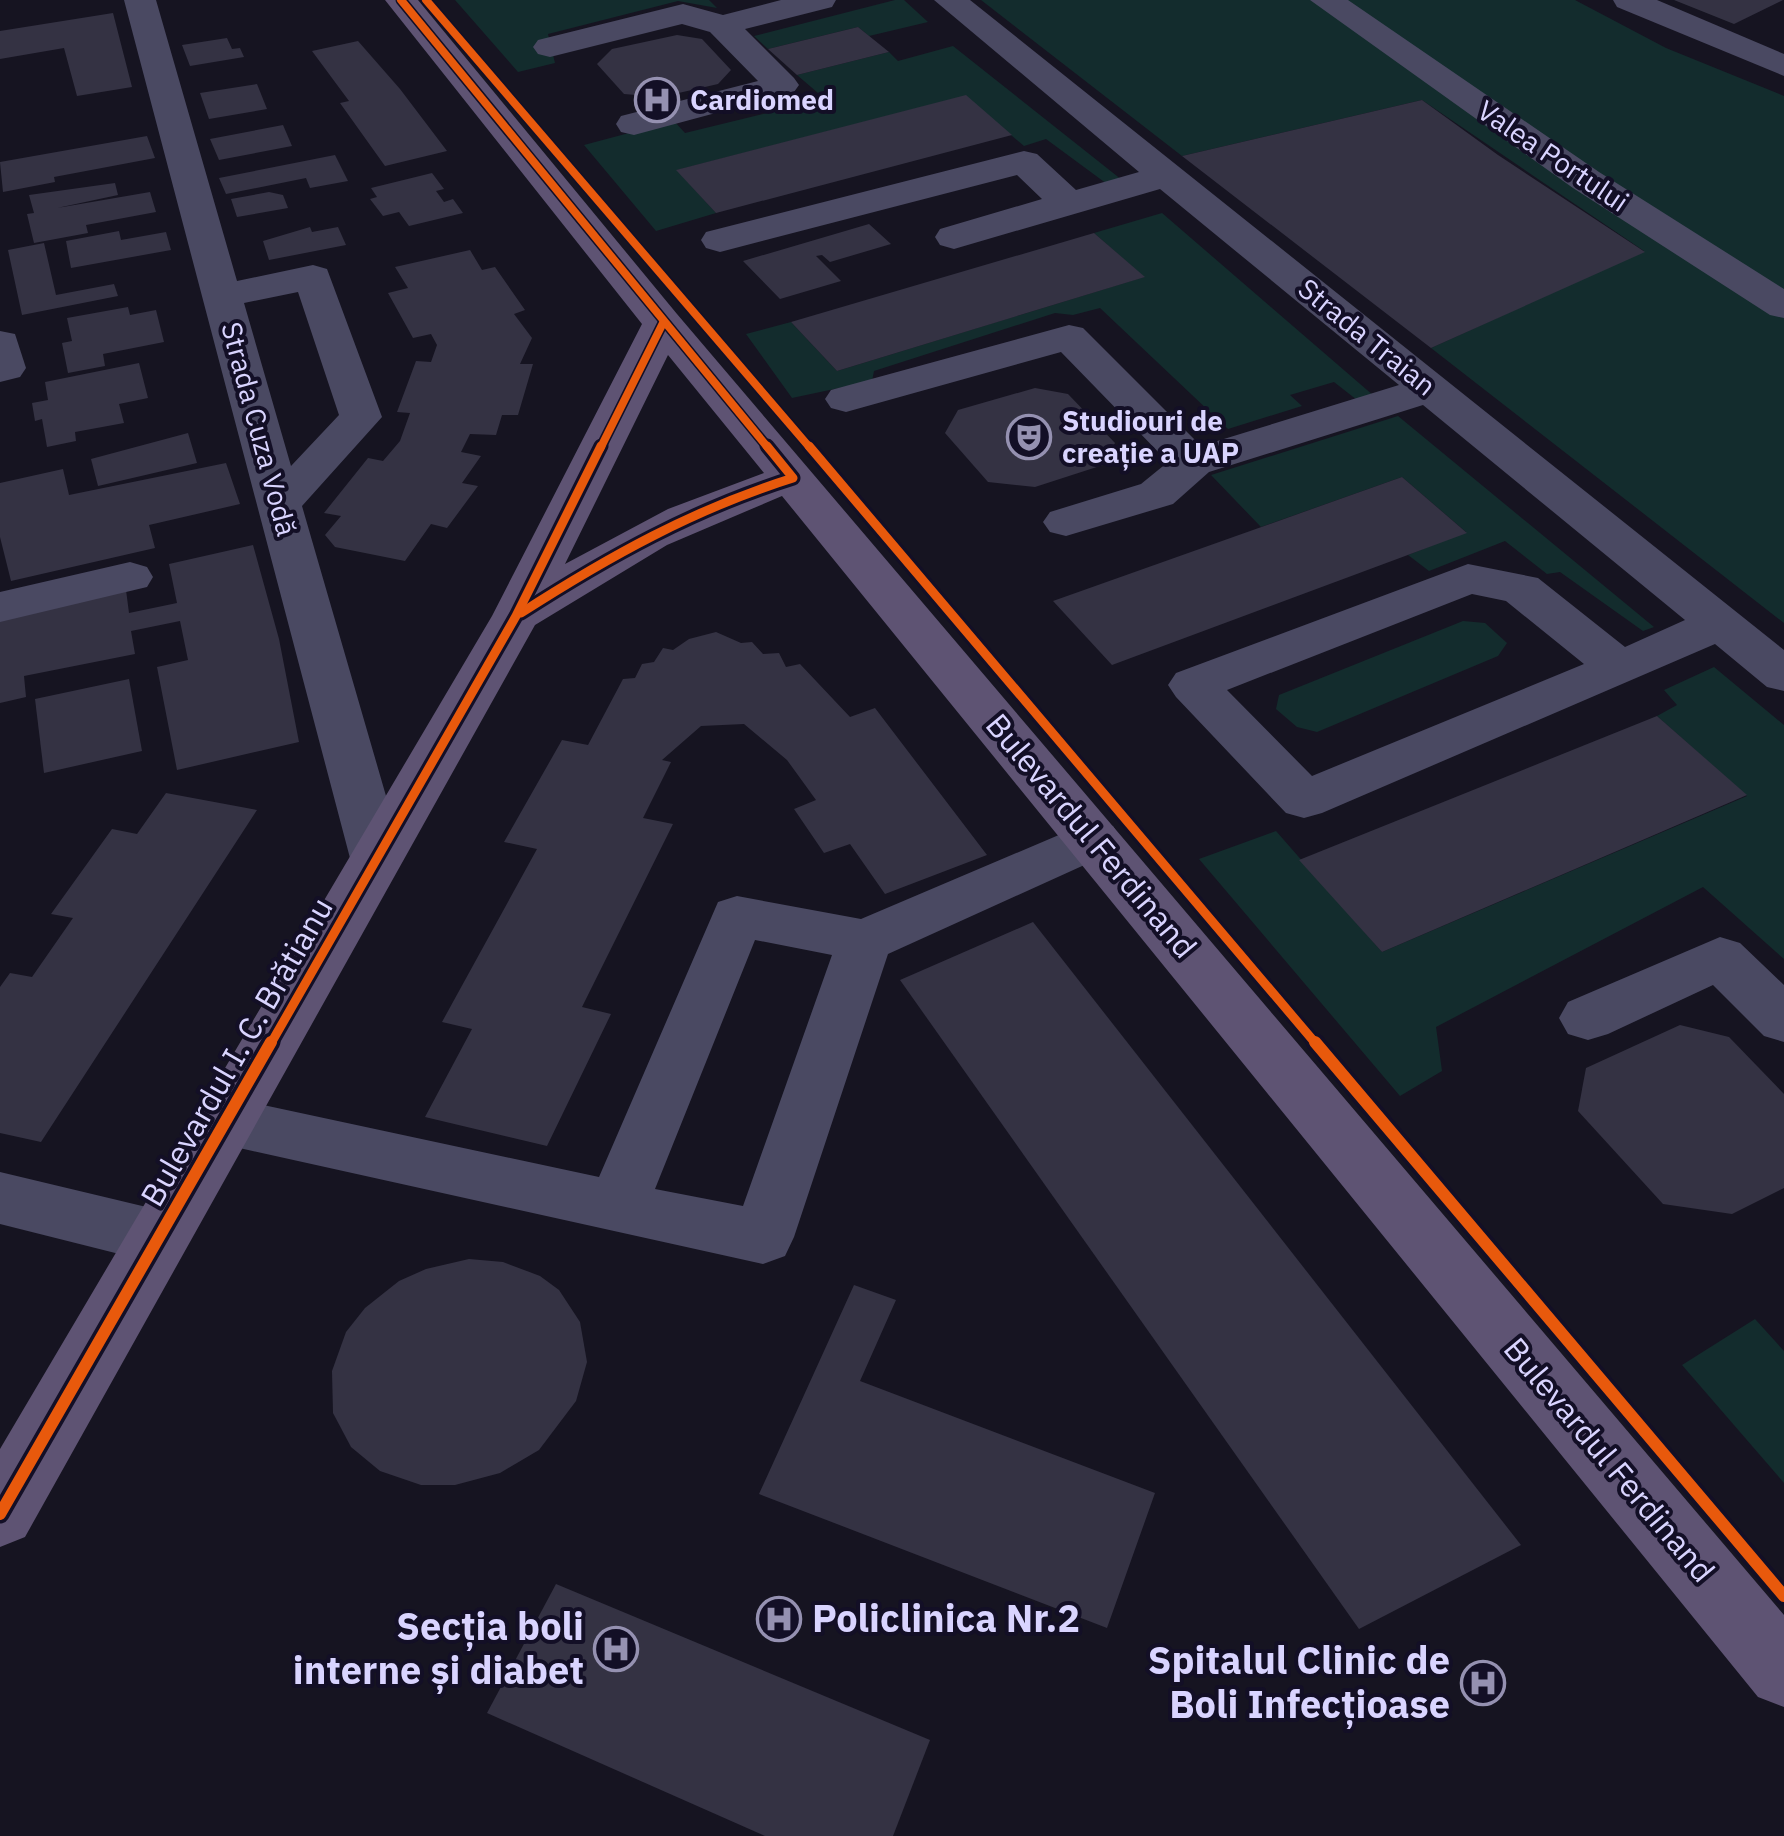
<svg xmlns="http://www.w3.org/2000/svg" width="1784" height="1836" font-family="'IBM Plex Sans',sans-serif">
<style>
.green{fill:#132c2d}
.building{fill:#343243}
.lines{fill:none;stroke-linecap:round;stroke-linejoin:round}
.minor{fill:#4a4962;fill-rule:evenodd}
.major{fill:#5e5373;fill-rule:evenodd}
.cycleway-far2-casing{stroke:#130f26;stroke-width:11}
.cycleway-far1-casing{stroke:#130f26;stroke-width:15}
.cycleway-casing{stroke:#130f26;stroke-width:19}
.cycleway-far2{stroke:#e8590c;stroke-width:8}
.cycleway-far1{stroke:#e8590c;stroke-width:9}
.cycleway{stroke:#e8590c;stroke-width:12}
.labels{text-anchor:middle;stroke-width:8;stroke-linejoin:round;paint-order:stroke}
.far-poi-label{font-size:28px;font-weight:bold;fill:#d9d4ff;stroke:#130f26;text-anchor:start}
.far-street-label{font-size:28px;fill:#d9d4ff;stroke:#130f26}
.street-label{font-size:32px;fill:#d9d4ff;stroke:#130f26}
.near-poi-label{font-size:38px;font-weight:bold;fill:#d9d4ff;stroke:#130f26;text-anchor:end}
</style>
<rect width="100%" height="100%" fill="#161421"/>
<g class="green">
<polygon points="455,0 709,0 717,8 678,1 548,34 555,63 518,72"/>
<polygon points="895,0 904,0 928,22 869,36 858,27 768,49 754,36"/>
<polygon points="981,0 1575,0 1666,48 1784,96 1784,623 1431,348 1644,251 1422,100 1182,156"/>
<polygon points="953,46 1122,180 1107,184 1046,139 1024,146 965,96 677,170 716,213 656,231 584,145 674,121 685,133 825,99 797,75 889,52 898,61"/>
<polygon points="1162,213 1374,396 1357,400 1334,382 1290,395 1302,406 1228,429 1100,308 1073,315 1055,313 874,371 872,381 792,398 746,334 791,322 837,371 1144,277 1094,233"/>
<polygon points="1398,416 1654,627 1643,631 1560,572 1547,574 1505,541 1429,571 1408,555 1466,532 1402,477 1261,527 1211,475"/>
<polygon points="1463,621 1485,623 1507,643 1498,656 1317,732 1297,727 1276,709 1279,695"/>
<polygon points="1714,667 1784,725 1784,959 1703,887 1436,1027 1442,1071 1400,1096 1199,859 1276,831 1382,952 1747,796 1657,716 1677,705 1664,690"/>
<polygon points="1755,1319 1784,1351 1784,1483 1682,1365"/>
</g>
<g class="building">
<polygon points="1674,0 1783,0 1734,24"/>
<polygon points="113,13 132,87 77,96 64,48 0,59 0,31"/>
<polygon points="858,27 889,52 797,75 768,49"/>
<polygon points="677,35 702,39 731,70 718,84 661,97 624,94 597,64 612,49"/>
<polygon points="227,38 232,49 240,48 244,57 190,66 182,45"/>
<polygon points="358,41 400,89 447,151 385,166 340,103 349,101 312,51"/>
<polygon points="257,84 267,109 209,119 200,93"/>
<polygon points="966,95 1012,135 716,213 676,170"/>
<polygon points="1422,100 1498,155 1645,252 1431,348 1182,156"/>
<polygon points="283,125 292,146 219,160 210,139"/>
<polygon points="147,136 155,158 54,177 55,182 3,192 0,162"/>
<polygon points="335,155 348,181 310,188 306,178 226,194 219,178"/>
<polygon points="432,173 444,189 436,191 444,202 453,199 463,213 409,226 399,212 383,216 370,199 377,197 371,188"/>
<polygon points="115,183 118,195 57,208 150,192 156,212 86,225 88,233 34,243 27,214 34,213 29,195"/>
<polygon points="269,192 283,195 288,208 237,217 231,199"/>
<polygon points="869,224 891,244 830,262 822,255 816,256 841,281 780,299 743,261"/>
<polygon points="310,227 312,232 338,227 346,245 269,260 263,241"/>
<polygon points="119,231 121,240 166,232 171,250 71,268 66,241"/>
<polygon points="1094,233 1145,277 837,371 791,322"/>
<polygon points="44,243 56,295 114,284 118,296 22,315 8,250"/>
<polygon points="470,250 482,270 495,267 525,310 514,314 532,338 520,364 533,364 518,415 502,415 496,435 470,434 461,452 481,456 462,483 478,486 447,528 431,524 405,561 335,547 325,535 341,516 324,513 368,458 383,461 400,441 410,413 397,412 416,361 431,362 437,345 431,334 413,338 388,293 408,288 395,267"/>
<polygon points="128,307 130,315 156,310 164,342 103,354 105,366 68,373 62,343 72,341 67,318"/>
<polygon points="139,363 148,398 119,404 124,423 75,432 76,441 47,447 42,419 35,421 32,403 48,400 45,382"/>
<polygon points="1035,388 1068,394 1115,443 1103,465 1035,487 988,482 945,433 958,410"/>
<polygon points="188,433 197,463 98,486 91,459"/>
<polygon points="226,463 240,504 149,525 155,548 11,581 0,537 0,483 63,469 69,495"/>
<polygon points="1402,477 1467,533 1112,665 1053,601"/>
<polygon points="253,545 279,639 299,742 177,770 157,667 188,660 180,621 131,631 135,654 24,676 26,697 0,703 0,618 126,590 129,613 177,603 169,564"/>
<polygon points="716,632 741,643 752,642 763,654 779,653 786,667 800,664 850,717 875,708 987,855 885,894 850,844 824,853 794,809 816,800 787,760 744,724 701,726 662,760 671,762 643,818 673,824 582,1007 611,1014 547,1146 425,1117 472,1029 442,1022 537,849 504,842 562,740 588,745 623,679 635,678 642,664 654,662 663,648 673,650 689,639"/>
<polygon points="129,679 142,751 44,773 35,699"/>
<polygon points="1657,716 1747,795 1382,952 1299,860"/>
<polygon points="166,793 257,810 41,1142 0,1133 0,987 10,973 32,977 73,918 51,914 112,829 137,834"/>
<polygon points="1033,922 1521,1545 1359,1629 900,980"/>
<polygon points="1680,1025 1729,1037 1784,1094 1784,1188 1732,1214 1663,1204 1578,1111 1586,1068"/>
<polygon points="469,1259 503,1262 540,1276 559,1290 580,1322 587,1362 576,1401 539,1450 500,1473 455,1485 421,1485 380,1471 351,1447 333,1413 332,1371 346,1332 365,1308 399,1281 426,1269"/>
<polygon points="854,1285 896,1300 860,1381 1155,1493 1107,1628 759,1494"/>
<polygon points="556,1584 930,1740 893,1836 765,1836 487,1713"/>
</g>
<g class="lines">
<g class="minor">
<path d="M124,0H156L237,281L313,265L327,269L382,417L302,506L404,858L396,872L377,877L358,872L350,858ZM298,292L339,415L291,466L244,303Z"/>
<polygon points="781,0 836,0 832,7 745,29 794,78 799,85 794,92 634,135 621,132 616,124 621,116 758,81 710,32 682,24 550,57 538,54 533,47 538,40 683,4 723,15"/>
<path d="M934,0H970L1784,650V691L1767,687L1715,644L1322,813L1304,818L1286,813L1176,697L1168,685L1176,673L1468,564L1538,578L1625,647L1685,620L1423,405L1209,472L1173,504L1066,536L1050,532L1043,522L1050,512L1141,484L1168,462L1061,352L846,412L831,408L825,399L831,390L1069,325L1083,328L1201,446L1399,385L1160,189L954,249L940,245L935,237L940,229L1042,199L1017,175L720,252L706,248L701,240L706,232L1024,151L1037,154L1076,190L1139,172ZM1472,594L1506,601L1584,664L1312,776L1227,690Z"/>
<polygon points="1310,0 1348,0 1599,172 1784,289 1784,318 1770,315 1573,188"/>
<polygon points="1613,0 1657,0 1784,54 1784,76 1617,7"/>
<polygon points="0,331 15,334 26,368 20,377 0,382"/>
<polygon points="130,562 147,567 153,577 147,587 0,622 0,592"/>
<path d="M1094,820L1113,826L1121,839L1113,852L888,954L794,1237L785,1256L763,1264L226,1145L205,1138L196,1121L205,1104L226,1097L599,1177L718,902L737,896L861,919ZM755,940L832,955L743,1206L655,1189Z"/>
<polygon points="1720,937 1740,943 1784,985 1784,1042 1764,1036 1713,985 1608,1034 1588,1040 1568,1034 1559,1018 1568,1002"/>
<polygon points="0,1172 159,1210 181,1218 190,1237 181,1256 159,1264 0,1224"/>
</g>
<path class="major" d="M385,0H418L677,314L1784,1615V1707L1758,1697L782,496L667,545L535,625L25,1537L0,1547V1449L492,616L642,324ZM668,355L764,473L668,509L565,564Z"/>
<defs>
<g id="cycleway-far2">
<polyline points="401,0 769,449"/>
<polyline points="426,0 811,449"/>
<polyline points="600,449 663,323"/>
</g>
<g id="cycleway-far1">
<polyline points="809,446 1317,1045"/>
<path d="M521,613C608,557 694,509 793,478L767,446"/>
<polyline points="270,1045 516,616 601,446"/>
</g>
<g id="cycleway">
<polyline points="1315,1042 1784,1596"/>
<polyline points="0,1514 271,1042"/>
</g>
</defs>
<use href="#cycleway-far2" class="cycleway-far2-casing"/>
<use href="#cycleway-far1" class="cycleway-far1-casing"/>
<use href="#cycleway" class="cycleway-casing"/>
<use href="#cycleway-far2" class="cycleway-far2"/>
<use href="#cycleway-far1" class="cycleway-far1"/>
<use href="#cycleway" class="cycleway"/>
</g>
<defs>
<symbol id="hospital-ring" viewBox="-11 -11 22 22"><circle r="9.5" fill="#130f26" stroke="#9591b1" stroke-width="1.5"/><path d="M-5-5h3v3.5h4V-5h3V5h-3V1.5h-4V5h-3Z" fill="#9591b1"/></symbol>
<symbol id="theatre-ring" viewBox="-11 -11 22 22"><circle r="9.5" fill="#130f26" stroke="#9591b1" stroke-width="1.5"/><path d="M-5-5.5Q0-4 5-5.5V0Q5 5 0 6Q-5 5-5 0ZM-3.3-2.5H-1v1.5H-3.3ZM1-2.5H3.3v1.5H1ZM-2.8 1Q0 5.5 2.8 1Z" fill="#9591b1"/></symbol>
</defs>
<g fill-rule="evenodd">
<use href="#hospital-ring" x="632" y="75" width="50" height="50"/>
<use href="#theatre-ring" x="1004" y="412" width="50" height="50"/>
<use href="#hospital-ring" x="754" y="1594" width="50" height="50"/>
<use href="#hospital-ring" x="591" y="1624" width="50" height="50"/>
<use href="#hospital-ring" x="1458" y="1658" width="50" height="50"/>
</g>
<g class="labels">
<g class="far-poi-label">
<text x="690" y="110">Cardiomed</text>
<text x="1062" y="431">Studiouri de<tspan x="1062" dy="32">creație a UAP</tspan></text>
</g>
<g class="far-street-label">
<text transform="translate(1553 156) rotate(34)" y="10">Valea Portului</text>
<text transform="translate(1367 337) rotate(39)" y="10">Strada Traian</text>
<text transform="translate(259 429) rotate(75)" y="10">Strada Cuza Vodă</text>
</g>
<g class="street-label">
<text transform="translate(1091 836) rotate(50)" y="11">Bulevardul Ferdinand</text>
<text transform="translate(237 1052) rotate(-60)" y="11">Bulevardul I. C. Brătianu</text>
<text transform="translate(1609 1460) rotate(50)" y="11">Bulevardul Ferdinand</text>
</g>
<g class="near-poi-label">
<text x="812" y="1632" text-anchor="start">Policlinica Nr.2</text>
<text x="584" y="1640">Secția boli<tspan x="584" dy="44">interne și diabet</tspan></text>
<text x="1450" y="1674">Spitalul Clinic de<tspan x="1450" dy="44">Boli Infecțioase</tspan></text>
</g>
</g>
</svg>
